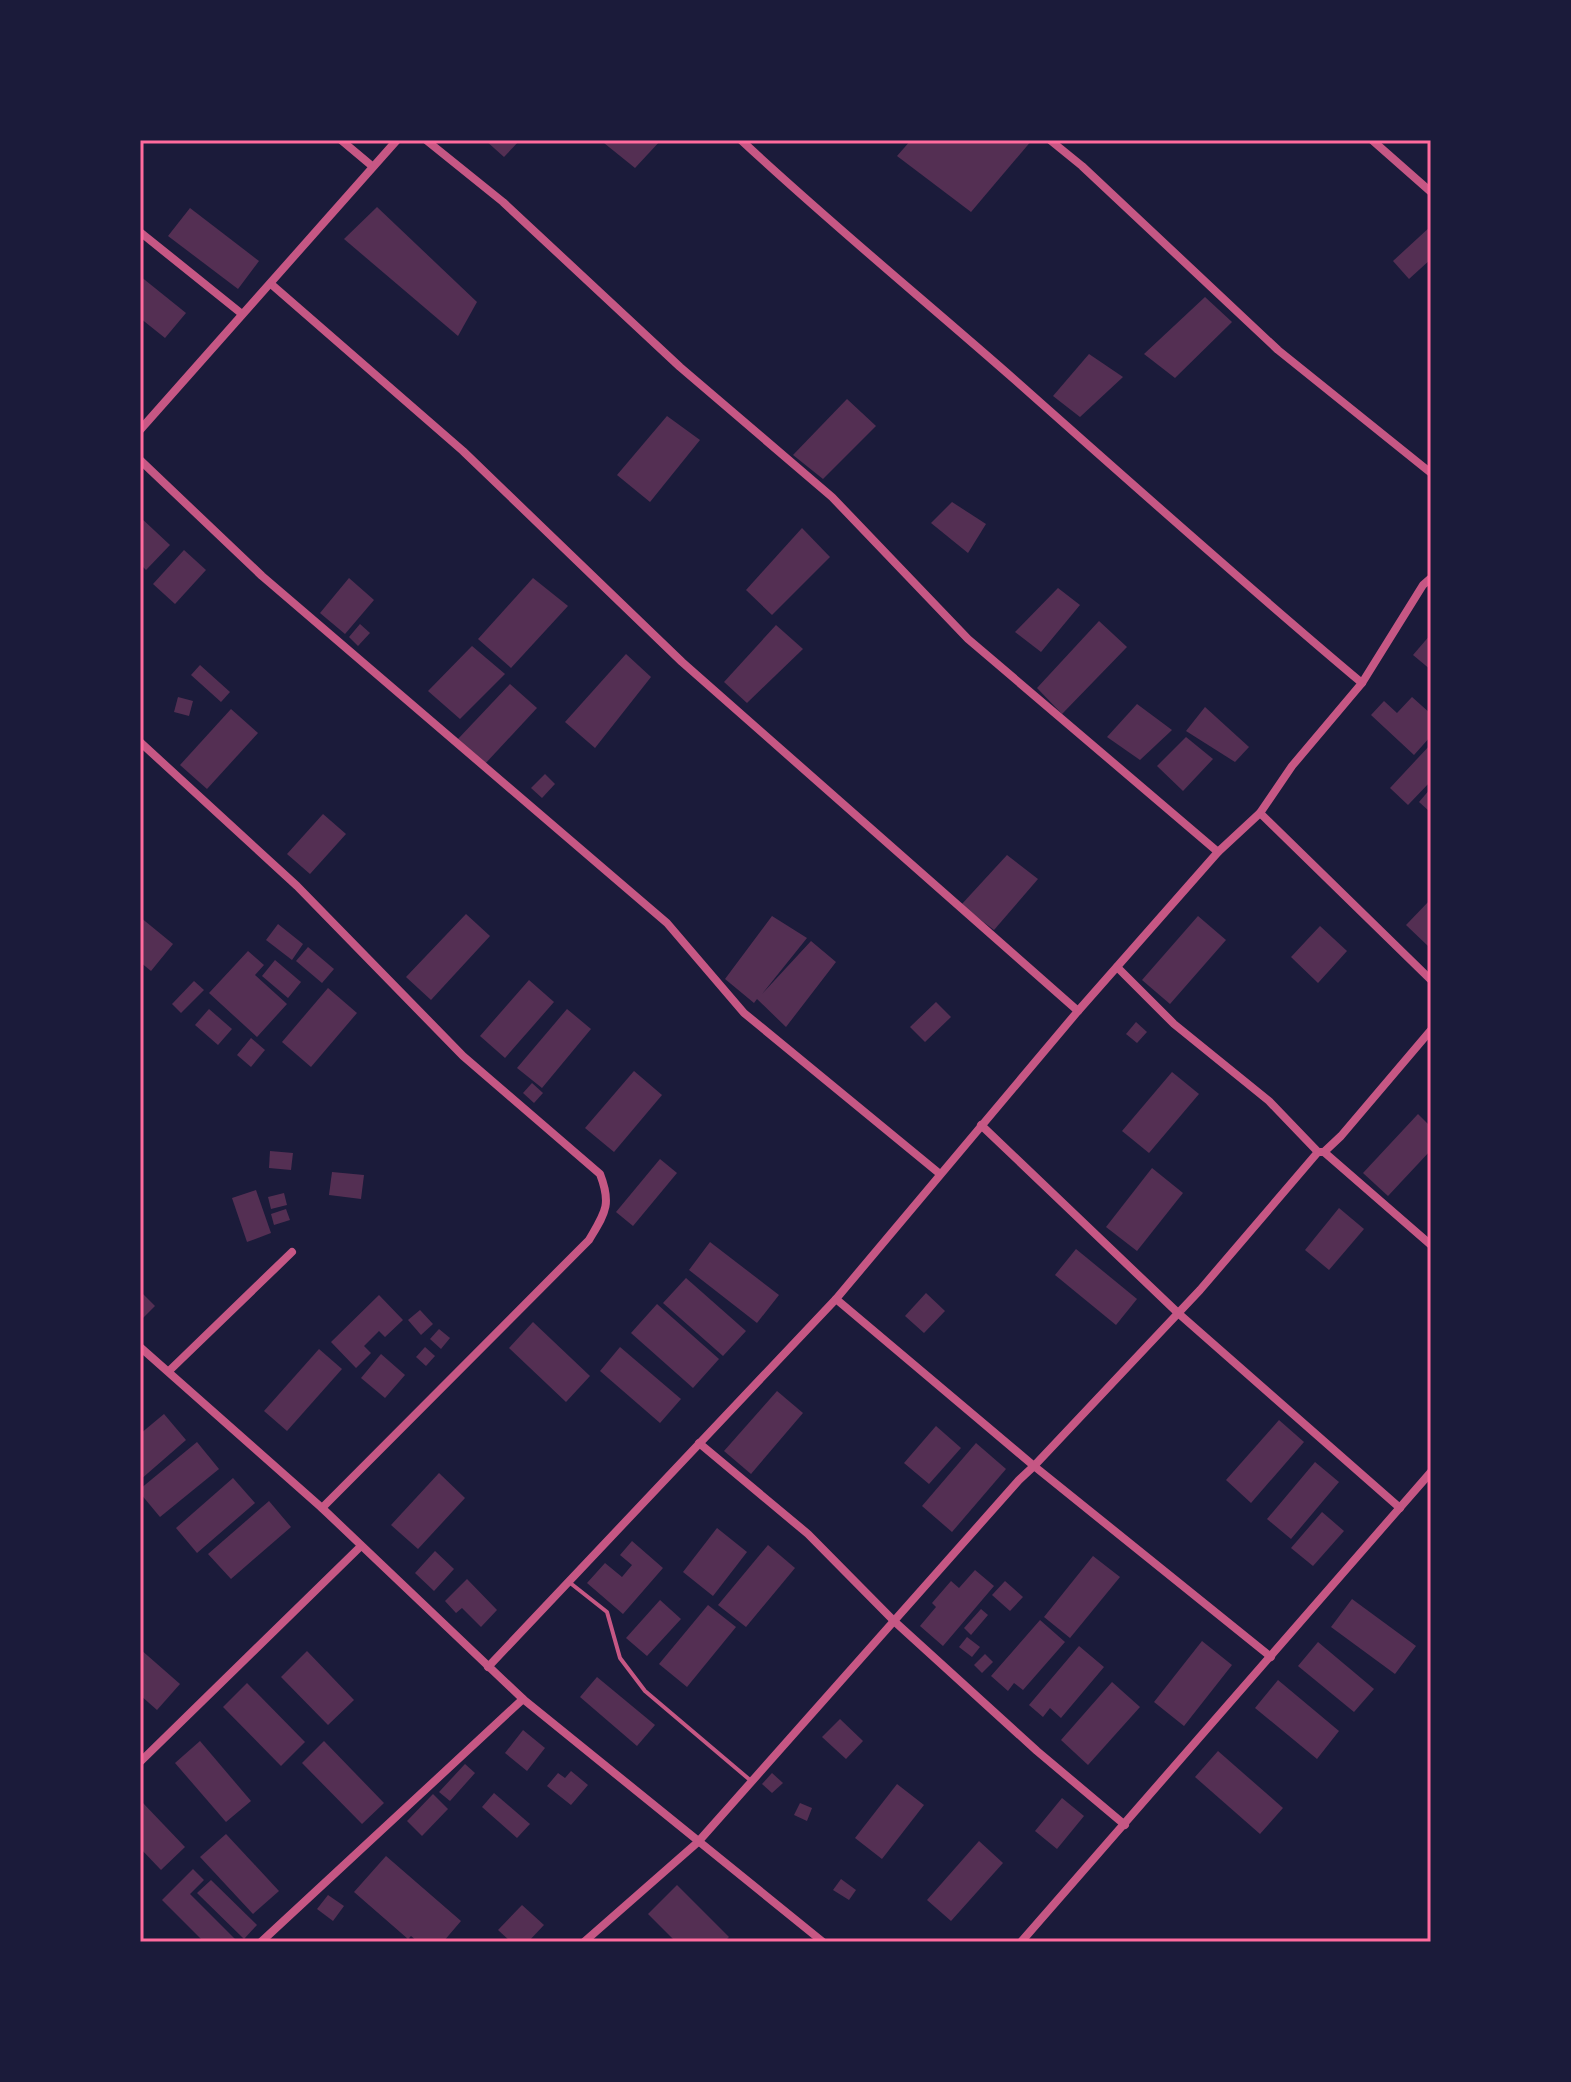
<svg xmlns="http://www.w3.org/2000/svg" width="1571" height="2082" font-family="Signika,sans-serif">
<style>
.building{fill:#542f53}
.lines{fill:none;stroke-linecap:round;stroke-linejoin:round}
.service{stroke:#c65784;stroke-width:4}
.minor{stroke:#c65784;stroke-width:8}
.neatline{fill:none;stroke:#ff6b9d;stroke-width:3}
</style>
<rect width="100%" height="100%" fill="#1b1b3a"/>
<g class="building">
<polygon points="485,140 520,140 504,157"/>
<polygon points="607,140 661,140 635,168 604,143"/>
<polygon points="911,140 1032,140 971,212 897,156"/>
<polygon points="377,207 477,302 458,336 344,239"/>
<polygon points="190,208 259,261 238,289 168,236"/>
<polygon points="1431,226 1431,259 1409,279 1393,261"/>
<polygon points="140,276 186,313 165,338 140,318"/>
<polygon points="1205,297 1232,322 1175,378 1144,354"/>
<polygon points="1089,354 1123,377 1080,417 1053,396"/>
<polygon points="847,399 876,426 823,479 793,455"/>
<polygon points="667,416 700,440 650,502 617,475"/>
<polygon points="952,502 986,524 968,553 931,523"/>
<polygon points="140,517 170,545 146,570 140,564"/>
<polygon points="802,528 830,557 772,615 746,590"/>
<polygon points="184,550 206,570 175,604 153,584"/>
<polygon points="349,578 374,600 345,634 320,613"/>
<polygon points="533,578 568,606 511,668 478,639"/>
<polygon points="1058,588 1080,605 1041,652 1015,632"/>
<polygon points="1099,621 1127,647 1062,714 1037,688"/>
<polygon points="360,624 370,633 358,646 349,637"/>
<polygon points="776,625 803,649 747,703 724,682"/>
<polygon points="1431,634 1431,670 1413,655"/>
<polygon points="472,646 505,674 460,719 428,691"/>
<polygon points="626,654 651,677 595,748 565,722"/>
<polygon points="200,665 230,692 221,702 191,675"/>
<polygon points="510,684 537,708 484,765 457,740"/>
<polygon points="178,697 193,701 189,716 174,712"/>
<polygon points="1412,697 1431,714 1431,736 1414,755 1371,715 1384,701 1397,713"/>
<polygon points="1137,704 1172,730 1140,760 1107,737"/>
<polygon points="1205,707 1249,747 1235,762 1186,731"/>
<polygon points="231,709 258,733 207,789 180,765"/>
<polygon points="1186,737 1213,759 1183,791 1157,766"/>
<polygon points="1431,744 1431,781 1408,805 1390,788"/>
<polygon points="545,774 555,784 542,798 531,788"/>
<polygon points="1431,788 1431,809 1429,811 1419,802"/>
<polygon points="323,814 346,834 310,874 287,854"/>
<polygon points="1007,855 1038,879 994,930 961,905"/>
<polygon points="1431,899 1431,943 1428,946 1406,925"/>
<polygon points="466,914 490,936 431,1000 406,977"/>
<polygon points="772,916 807,938 762,994 811,941 836,962 786,1027 757,999 754,1003 725,979"/>
<polygon points="1198,916 1226,940 1170,1004 1142,980"/>
<polygon points="140,917 173,944 151,971 140,962"/>
<polygon points="278,924 303,944 292,960 266,940"/>
<polygon points="1320,926 1347,951 1318,983 1291,957"/>
<polygon points="308,947 334,969 322,983 296,961"/>
<polygon points="248,951 264,965 255,975 287,1004 257,1037 209,993"/>
<polygon points="275,960 301,982 288,998 262,976"/>
<polygon points="529,980 554,1002 505,1058 480,1036"/>
<polygon points="194,981 204,990 181,1013 172,1004"/>
<polygon points="328,988 357,1013 311,1067 282,1042"/>
<polygon points="936,1002 951,1017 925,1042 910,1027"/>
<polygon points="209,1009 232,1029 218,1045 195,1025"/>
<polygon points="567,1009 591,1029 542,1088 517,1068"/>
<polygon points="1136,1022 1147,1032 1137,1043 1126,1034"/>
<polygon points="251,1038 265,1050 251,1067 237,1055"/>
<polygon points="634,1071 662,1095 614,1152 585,1128"/>
<polygon points="1172,1072 1199,1094 1149,1153 1122,1131"/>
<polygon points="532,1083 543,1093 534,1103 523,1093"/>
<polygon points="1418,1114 1431,1127 1431,1150 1388,1196 1363,1173"/>
<polygon points="270,1151 293,1153 291,1170 269,1168"/>
<polygon points="660,1159 677,1173 633,1226 616,1212"/>
<polygon points="1152,1168 1183,1193 1137,1251 1106,1227"/>
<polygon points="332,1172 364,1175 361,1199 329,1195"/>
<polygon points="256,1190 271,1233 247,1242 232,1198"/>
<polygon points="284,1193 287,1205 271,1209 268,1197"/>
<polygon points="1339,1208 1364,1229 1329,1270 1305,1250"/>
<polygon points="286,1209 290,1220 274,1225 271,1214"/>
<polygon points="710,1242 779,1295 757,1323 689,1270"/>
<polygon points="1076,1249 1137,1299 1116,1325 1055,1275"/>
<polygon points="686,1278 746,1331 723,1356 663,1303"/>
<polygon points="926,1293 945,1311 924,1333 905,1316"/>
<polygon points="143,1294 155,1306 140,1321 140,1298"/>
<polygon points="379,1295 403,1320 385,1337 379,1331 364,1346 371,1353 356,1368 331,1342"/>
<polygon points="657,1304 719,1359 693,1388 631,1333"/>
<polygon points="420,1310 433,1324 421,1335 408,1320"/>
<polygon points="533,1322 590,1376 566,1402 509,1348"/>
<polygon points="439,1329 450,1338 441,1349 430,1339"/>
<polygon points="425,1347 435,1356 426,1366 416,1357"/>
<polygon points="620,1347 681,1399 660,1423 600,1371"/>
<polygon points="319,1349 342,1369 287,1431 264,1411"/>
<polygon points="381,1354 405,1375 385,1398 361,1378"/>
<polygon points="777,1391 803,1413 751,1474 724,1451"/>
<polygon points="164,1414 186,1440 140,1480 140,1434"/>
<polygon points="1279,1420 1304,1442 1251,1503 1226,1480"/>
<polygon points="936,1426 961,1448 929,1484 904,1463"/>
<polygon points="197,1442 219,1469 160,1517 140,1493 140,1489"/>
<polygon points="976,1443 1006,1469 952,1532 922,1506"/>
<polygon points="1315,1462 1339,1482 1291,1539 1267,1519"/>
<polygon points="439,1473 465,1498 418,1549 391,1525"/>
<polygon points="233,1478 255,1503 197,1553 176,1528"/>
<polygon points="269,1501 291,1527 231,1579 208,1554"/>
<polygon points="1322,1512 1344,1531 1313,1566 1291,1548"/>
<polygon points="717,1528 747,1552 713,1596 683,1572"/>
<polygon points="632,1541 663,1568 623,1614 587,1583 605,1563 622,1577 632,1565 620,1555"/>
<polygon points="768,1545 795,1568 746,1627 718,1605"/>
<polygon points="435,1551 454,1569 434,1591 415,1573"/>
<polygon points="1093,1556 1120,1577 1070,1638 1044,1617"/>
<polygon points="975,1570 994,1586 943,1646 920,1626 936,1607 932,1603 951,1581 959,1588"/>
<polygon points="467,1579 497,1610 481,1627 462,1608 456,1613 445,1601"/>
<polygon points="1005,1581 1023,1597 1010,1611 992,1595"/>
<polygon points="1352,1599 1416,1646 1395,1674 1331,1627"/>
<polygon points="660,1600 681,1619 647,1656 626,1638"/>
<polygon points="708,1605 736,1627 687,1687 659,1664"/>
<polygon points="981,1609 988,1615 971,1635 964,1628"/>
<polygon points="1040,1620 1065,1642 1023,1690 1014,1683 1008,1691 991,1676"/>
<polygon points="967,1637 980,1647 972,1657 959,1647"/>
<polygon points="1202,1641 1232,1665 1184,1726 1154,1702"/>
<polygon points="1318,1642 1374,1689 1354,1712 1298,1666"/>
<polygon points="1079,1646 1104,1667 1061,1718 1050,1708 1043,1717 1029,1705"/>
<polygon points="140,1649 180,1684 157,1710 140,1695"/>
<polygon points="307,1651 354,1700 328,1725 281,1677"/>
<polygon points="985,1654 993,1662 982,1673 974,1665"/>
<polygon points="597,1677 655,1725 637,1746 580,1697"/>
<polygon points="1278,1680 1339,1731 1317,1759 1255,1708"/>
<polygon points="1112,1682 1140,1707 1088,1765 1061,1740"/>
<polygon points="247,1683 305,1742 281,1766 223,1707"/>
<polygon points="840,1719 863,1741 846,1759 822,1737"/>
<polygon points="523,1730 545,1748 527,1771 505,1753"/>
<polygon points="200,1741 251,1801 226,1822 175,1763"/>
<polygon points="324,1741 384,1803 362,1824 302,1763"/>
<polygon points="1218,1751 1283,1808 1260,1834 1195,1777"/>
<polygon points="465,1764 475,1773 450,1801 439,1792"/>
<polygon points="571,1771 588,1785 571,1805 547,1786 558,1773 565,1778"/>
<polygon points="772,1773 783,1783 772,1793 762,1784"/>
<polygon points="897,1784 924,1805 882,1859 855,1838"/>
<polygon points="494,1793 530,1824 517,1838 482,1807"/>
<polygon points="433,1794 448,1809 422,1836 407,1821"/>
<polygon points="1062,1798 1084,1816 1057,1849 1035,1831"/>
<polygon points="142,1802 185,1847 161,1870 140,1848"/>
<polygon points="800,1803 812,1808 807,1821 794,1815"/>
<polygon points="226,1834 279,1891 253,1914 200,1857"/>
<polygon points="979,1841 1003,1863 951,1921 927,1900"/>
<polygon points="386,1856 461,1921 443,1942 418,1942 411,1936 408,1939 354,1892"/>
<polygon points="193,1869 204,1880 190,1894 238,1942 204,1942 162,1900"/>
<polygon points="841,1879 856,1890 849,1900 833,1890"/>
<polygon points="211,1880 257,1925 244,1939 197,1893"/>
<polygon points="677,1885 729,1937 724,1942 676,1942 648,1914"/>
<polygon points="328,1895 344,1906 333,1921 317,1909"/>
<polygon points="522,1905 544,1925 528,1942 511,1942 498,1930"/>
</g>
<g class="lines">
<polyline class="service" points="569,1582 607,1612 620,1658 645,1691 750,1780"/>
<g class="minor">
<polyline points="341,140 372,166"/>
<polyline points="426,140 503,202 680,367 832,497 968,639 1218,852"/>
<path d="M741,140C830,223 924,300 1015,380C1130,482 1244,584 1362,683"/>
<polyline points="1050,140 1082,166 1278,350 1431,473"/>
<polyline points="1372,140 1431,192"/>
<polyline points="140,232 242,314"/>
<polyline points="271,284 463,451 682,662 1078,1011"/>
<polyline points="140,430 397,140"/>
<polyline points="140,460 262,576 667,923 744,1013 940,1174"/>
<path d="M140,742L297,886L463,1056L600,1174C612,1205 605,1213 589,1240L322,1508"/>
<polyline points="1260,813 1431,980"/>
<polyline points="1117,967 1174,1024 1269,1101 1318,1152 1324,1152 1341,1136 1431,1030"/>
<polyline points="981,1125 1178,1313 1400,1508"/>
<polyline points="1324,1152 1431,1245"/>
<polyline points="140,1347 322,1508 523,1699 823,1942"/>
<polyline points="169,1371 292,1252"/>
<polyline points="699,1443 808,1534 894,1621 1037,1751 1125,1825"/>
<polyline points="1271,1657 1034,1466 1200,1290 1318,1152"/>
<polyline points="488,1667 836,1299 1078,1011 1218,852 1260,813 1292,766 1362,683 1423,585 1431,578"/>
<polyline points="140,1762 361,1546"/>
<polyline points="261,1942 523,1699"/>
<polyline points="584,1942 698,1842 1019,1480 1034,1466 836,1299"/>
<polyline points="1021,1942 1431,1472"/>
</g>
</g>
<rect width="1571" height="2082" fill="none" stroke="#1b1b3a" stroke-width="284"/>
<rect x="142" y="142" width="1287" height="1798" class="neatline"/>
</svg>
